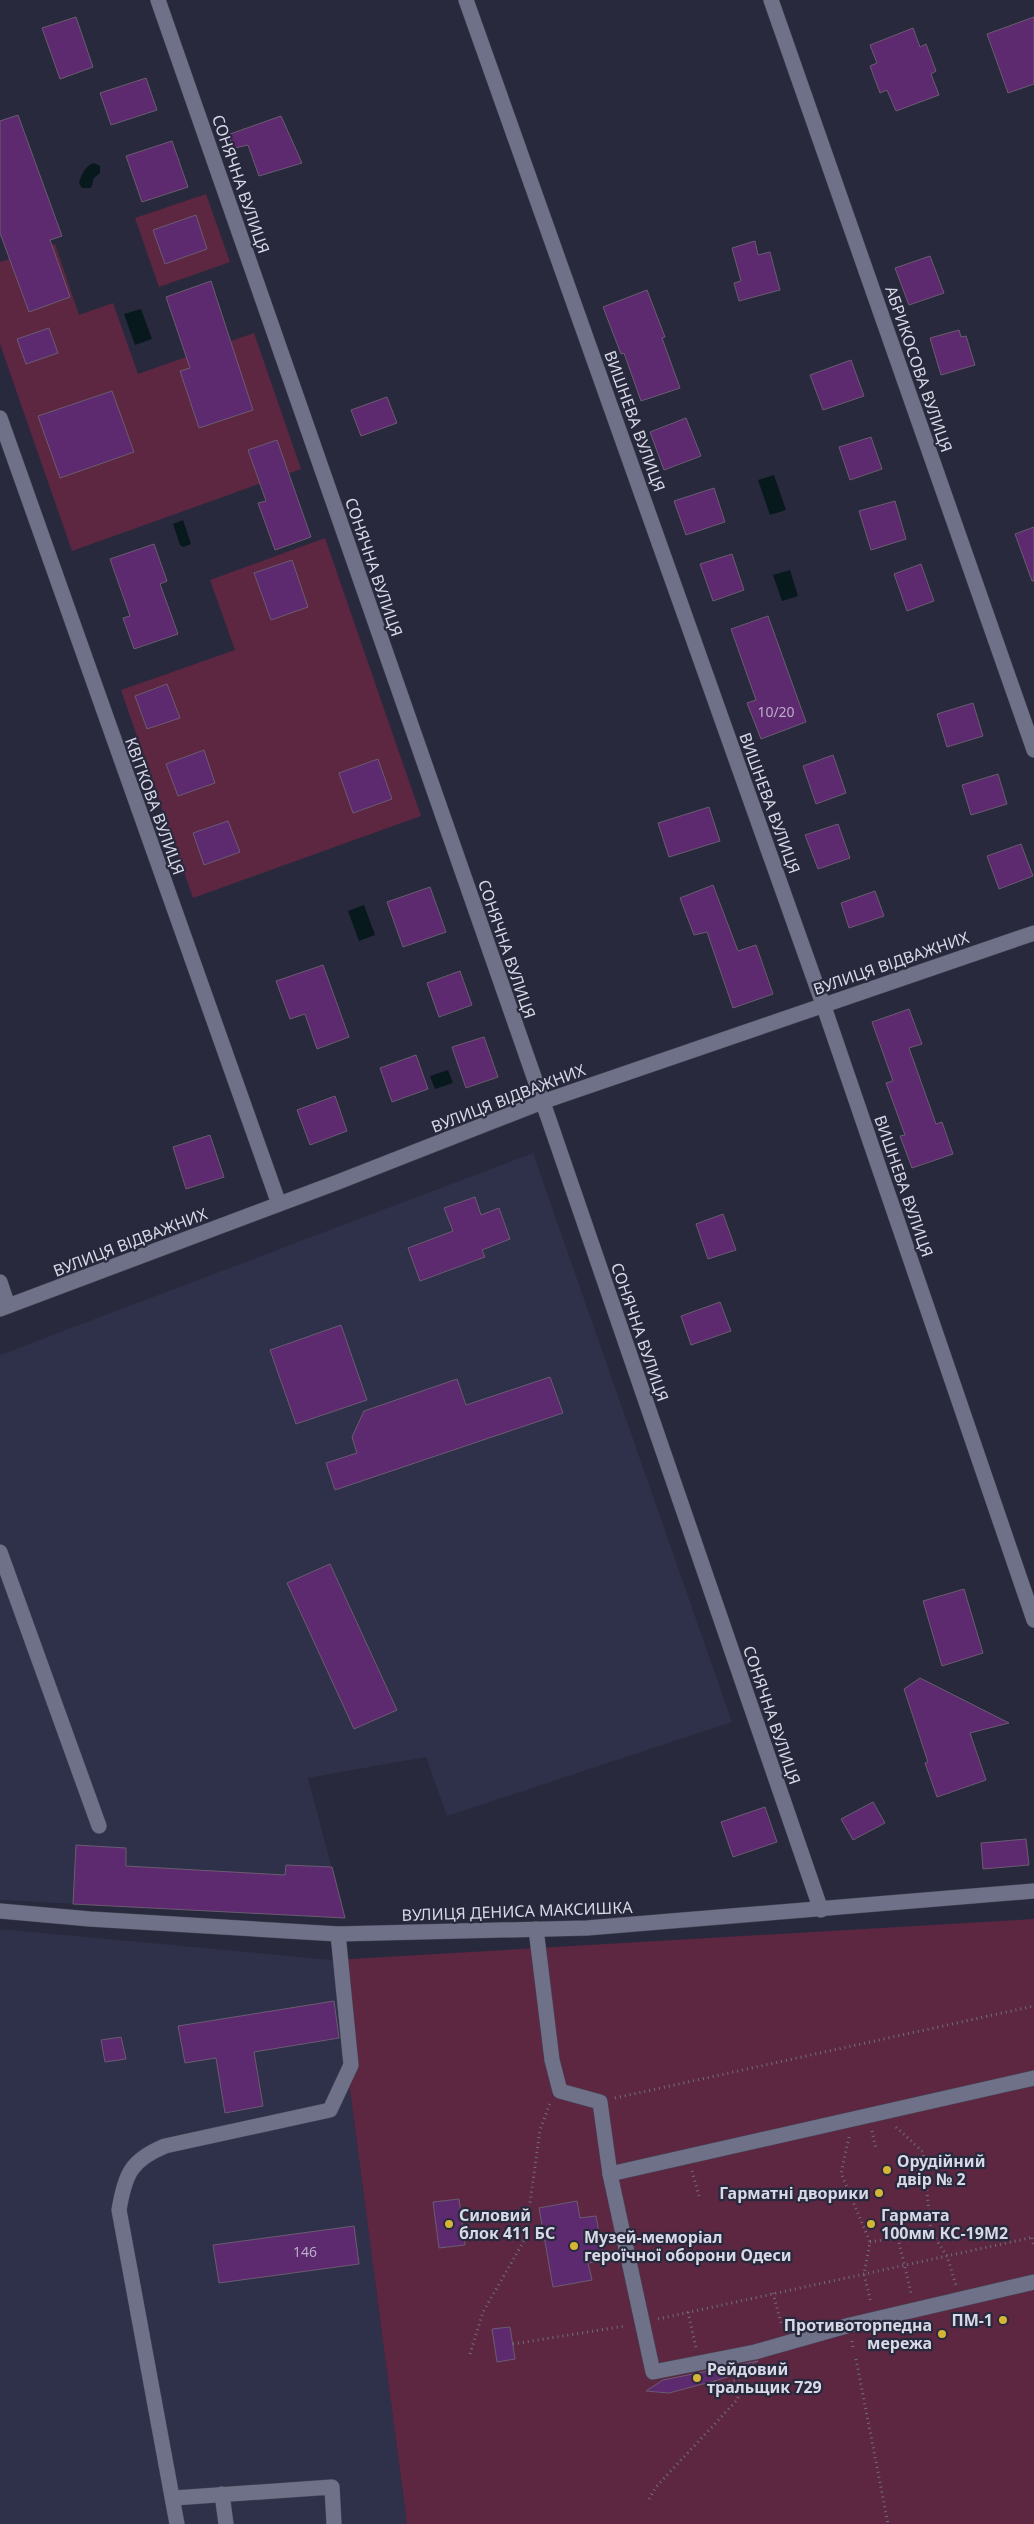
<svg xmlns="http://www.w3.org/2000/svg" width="1034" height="2524" font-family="'Noto Sans',sans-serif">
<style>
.built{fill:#2f304a}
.green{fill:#5d2741}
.water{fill:#08191d}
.building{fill:#5e2a6f;stroke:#6a5c70}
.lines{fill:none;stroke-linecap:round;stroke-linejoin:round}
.minor-casing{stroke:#454556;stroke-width:16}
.path{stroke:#6e6f81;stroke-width:3;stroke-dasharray:1 4;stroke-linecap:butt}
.minor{stroke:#6f7188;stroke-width:15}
.poi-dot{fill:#d4b535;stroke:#28293d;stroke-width:2}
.labels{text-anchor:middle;stroke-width:4.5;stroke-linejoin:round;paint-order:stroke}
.number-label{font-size:14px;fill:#baadc8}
.street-label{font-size:16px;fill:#d8d9e6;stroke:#28293d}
.poi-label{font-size:16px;font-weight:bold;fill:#d8d9e6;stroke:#28293d;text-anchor:start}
</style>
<rect width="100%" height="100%" fill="#28293d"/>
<g class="built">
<polygon points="533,1153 732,1722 447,1816 426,1757 308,1778 345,1918 0,1900 0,1355"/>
<polygon points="0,1929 333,1960 407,2524 0,2524"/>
</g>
<g class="green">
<polygon points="206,194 230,262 159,287 135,218"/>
<polygon points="55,244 79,315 113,303 138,374 254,333 301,469 72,551 0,344 0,262"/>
<polygon points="325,538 421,816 193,898 121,690 235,650 210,580"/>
<polygon points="1034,1919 1034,2524 407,2524 333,1960"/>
</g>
<g class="water">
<path d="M94,163L100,166V173L94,178L91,188H82L79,183C81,175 86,165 94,163Z"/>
<polygon points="141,309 152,339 135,345 124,314"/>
<polygon points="774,475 786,510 770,515 758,480"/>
<polygon points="183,520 191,544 183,547 180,545 173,524"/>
<polygon points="790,570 798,596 782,601 773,575"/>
<polygon points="364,905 375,935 359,941 348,911"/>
<polygon points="448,1070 453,1083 435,1089 430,1076"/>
</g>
<g class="building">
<polygon points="76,17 93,67 60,79 42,28"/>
<polygon points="1034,17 1034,84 1008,93 987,34"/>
<polygon points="913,28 920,47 926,44 936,71 931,74 939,95 896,111 887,90 880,93 870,66 877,63 870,45"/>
<polygon points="146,78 157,110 111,125 100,93"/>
<polygon points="18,115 62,236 50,240 70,297 29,312 0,233 0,121"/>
<polygon points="281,116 302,163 259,176 248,145 231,149 230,134"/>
<polygon points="172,141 188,187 142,202 126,156"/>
<polygon points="196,215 207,249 165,264 153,230"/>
<polygon points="755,241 758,255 770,252 780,290 739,301 734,283 741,281 732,248"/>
<polygon points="930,256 944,293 909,305 895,268"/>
<polygon points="211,281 253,410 199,428 180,371 190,368 166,297"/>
<polygon points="647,290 665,337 662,338 680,388 641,401 624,353 621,354 603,307"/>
<polygon points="49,328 58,353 26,364 17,339"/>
<polygon points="959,330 961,337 966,336 975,365 941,375 930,338"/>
<polygon points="851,360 864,396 823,410 810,375"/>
<polygon points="112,391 134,452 60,478 38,416"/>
<polygon points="387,397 397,423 361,436 351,410"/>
<polygon points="686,418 701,456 664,470 650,432"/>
<polygon points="871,437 882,469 850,480 839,447"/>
<polygon points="277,440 311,537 275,550 258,503 266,501 248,450"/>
<polygon points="714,488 725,522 686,535 674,501"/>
<polygon points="895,501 906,539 871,550 859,511"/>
<polygon points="1034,527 1034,581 1032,581 1015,534"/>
<polygon points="154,544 167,581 160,584 178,634 134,649 123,618 130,616 110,559"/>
<polygon points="732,554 744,590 713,601 700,564"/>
<polygon points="292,560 308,607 271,620 254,573"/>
<polygon points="921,564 934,601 907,611 894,574"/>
<polygon points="768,616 806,722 761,739 747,703 756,700 731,629"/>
<polygon points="167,684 180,718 147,729 135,696"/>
<polygon points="973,703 983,736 947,747 937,714"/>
<polygon points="204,750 215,783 178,796 166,764"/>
<polygon points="833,755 846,793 816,804 803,766"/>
<polygon points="378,759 392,799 353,813 339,773"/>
<polygon points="998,774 1007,804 971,815 962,785"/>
<polygon points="709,807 720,841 669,857 658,823"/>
<polygon points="228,821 240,852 204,865 193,833"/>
<polygon points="838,824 850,858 818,869 805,835"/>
<polygon points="1021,844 1033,876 999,889 987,856"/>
<polygon points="713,885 738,951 756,945 773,994 733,1008 707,932 694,935 680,898"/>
<polygon points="430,887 446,932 403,947 387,902"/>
<polygon points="875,891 884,916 849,928 841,903"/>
<polygon points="323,965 349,1037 317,1049 305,1014 290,1019 276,981"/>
<polygon points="460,971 472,1005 439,1017 427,983"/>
<polygon points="909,1009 922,1044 909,1048 936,1124 942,1122 953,1154 912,1168 900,1136 905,1135 886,1083 893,1081 872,1022"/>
<polygon points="484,1037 498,1077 466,1088 452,1047"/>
<polygon points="416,1055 428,1089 392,1102 380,1068"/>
<polygon points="335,1096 347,1131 310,1145 297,1110"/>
<polygon points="210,1135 224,1177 186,1189 173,1147"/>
<polygon points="475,1197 481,1215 499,1208 510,1239 482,1250 485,1257 420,1281 408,1248 453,1231 444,1208"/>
<polygon points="723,1214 736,1250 708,1259 696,1224"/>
<polygon points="720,1302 731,1331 691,1345 681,1316"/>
<polygon points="341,1325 367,1400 296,1424 270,1350"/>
<polygon points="550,1377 563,1413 335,1490 326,1463 357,1453 352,1437 364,1411 457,1379 466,1405"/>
<polygon points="330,1564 397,1710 354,1729 287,1583"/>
<polygon points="964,1589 983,1653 942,1666 923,1601"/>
<polygon points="920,1678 1009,1723 970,1733 986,1780 937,1797 925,1763 928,1762 904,1689"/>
<polygon points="873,1802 885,1823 853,1840 841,1819"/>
<polygon points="765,1807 777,1842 733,1857 721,1822"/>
<polygon points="1026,1839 1029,1865 983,1869 981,1843"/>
<polygon points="76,1845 126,1848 126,1866 285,1875 286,1865 332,1867 345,1918 73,1904"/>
<polygon points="334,2001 339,2038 254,2052 263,2106 225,2113 216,2058 185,2063 178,2026"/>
<polygon points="121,2037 126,2059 105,2062 101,2040"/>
<polygon points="459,2199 465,2245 439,2248 433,2202"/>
<polygon points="577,2201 580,2218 596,2216 604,2260 588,2263 592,2280 553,2287 539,2208"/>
<polygon points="354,2226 359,2264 219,2283 213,2245"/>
<polygon points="510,2327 515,2359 497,2362 492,2329"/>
<polygon points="758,2361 728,2377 714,2381 669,2393 646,2391 663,2380"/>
</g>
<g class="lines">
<defs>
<g id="minor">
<polyline points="158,0 549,1120 821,1910"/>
<polyline points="466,0 823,1004 1034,1620"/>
<polyline points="771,0 1034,750"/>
<polyline points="0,418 279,1204"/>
<polyline points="0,1282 8,1306"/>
<polyline points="0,1309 338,1182 542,1102 1034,933"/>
<polyline points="0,1552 99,1826"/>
<polyline points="0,1911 90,1919 338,1934 587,1928 1034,1891"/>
<polyline points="536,1929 552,2060 560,2091 600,2102 610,2174 653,2372 755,2352 850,2325 1034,2282"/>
<polyline points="610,2174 1034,2078"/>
<polyline points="222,2494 226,2524"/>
<polyline points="174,2498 332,2487 334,2524"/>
<path d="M177,2524L119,2210C125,2174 131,2160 165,2146L330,2110L351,2065L338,1934"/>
</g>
</defs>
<use href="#minor" class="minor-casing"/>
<g class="path">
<polyline points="615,2098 1034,2006"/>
<polyline points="896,2127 923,2152 931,2232 947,2256 956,2285"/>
<polyline points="872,2131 876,2149"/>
<polyline points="849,2137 841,2173 870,2242 864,2274 871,2303"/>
<polyline points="692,2171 699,2196"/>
<polyline points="898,2238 911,2293"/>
<polyline points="1032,2238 1034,2246"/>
<polyline points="870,2242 931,2232"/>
<polyline points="773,2293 782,2327"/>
<polyline points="688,2312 696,2348"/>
<polyline points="658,2319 1034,2237"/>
<polyline points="852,2341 853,2348"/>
<polyline points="513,2344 625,2326"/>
<polyline points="470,2354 483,2312 525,2239 540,2130 550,2103"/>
<polyline points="856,2359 888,2524"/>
<polyline points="714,2381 716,2387 745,2377"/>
<polyline points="649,2499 656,2487 737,2400 748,2371"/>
</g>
<use href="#minor" class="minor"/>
</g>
<g class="poi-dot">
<circle cx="887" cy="2170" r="5"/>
<circle cx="879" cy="2193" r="5"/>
<circle cx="449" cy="2224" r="5"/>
<circle cx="871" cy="2224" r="5"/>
<circle cx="574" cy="2246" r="5"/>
<circle cx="1003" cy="2320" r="5"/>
<circle cx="942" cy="2334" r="5"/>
<circle cx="697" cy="2378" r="5"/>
</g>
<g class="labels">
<g class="number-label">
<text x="776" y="717">10/20</text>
<text x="305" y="2257">146</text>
</g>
<g class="street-label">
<text transform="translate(241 184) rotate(71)" y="6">СОНЯЧНА ВУЛИЦЯ</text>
<text transform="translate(919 369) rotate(71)" y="6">АБРИКОСОВА ВУЛИЦЯ</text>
<text transform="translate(635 421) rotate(70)" y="6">ВИШНЕВА ВУЛИЦЯ</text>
<text transform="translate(374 567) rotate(71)" y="6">СОНЯЧНА ВУЛИЦЯ</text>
<text transform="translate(770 803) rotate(70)" y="6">ВИШНЕВА ВУЛИЦЯ</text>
<text transform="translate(155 806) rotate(70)" y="6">КВІТКОВА ВУЛИЦЯ</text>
<text transform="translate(507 949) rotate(71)" y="6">СОНЯЧНА ВУЛИЦЯ</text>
<text transform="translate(891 963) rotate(-19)" y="6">ВУЛИЦЯ ВІДВАЖНИХ</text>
<text transform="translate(508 1098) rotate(-21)" y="6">ВУЛИЦЯ ВІДВАЖНИХ</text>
<text transform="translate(904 1186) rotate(71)" y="6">ВИШНЕВА ВУЛИЦЯ</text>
<text transform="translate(130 1242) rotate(-21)" y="6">ВУЛИЦЯ ВІДВАЖНИХ</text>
<text transform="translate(640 1332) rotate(71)" y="6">СОНЯЧНА ВУЛИЦЯ</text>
<text transform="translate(772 1715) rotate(71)" y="6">СОНЯЧНА ВУЛИЦЯ</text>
<text transform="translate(517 1911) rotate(-2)" y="6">ВУЛИЦЯ ДЕНИСА МАКСИШКА</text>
</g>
<g class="poi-label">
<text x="897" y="2167">Орудійний<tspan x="897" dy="18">двір № 2</tspan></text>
<text x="869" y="2199" text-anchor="end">Гарматні дворики</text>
<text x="459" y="2221">Силовий<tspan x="459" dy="18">блок 411 БС</tspan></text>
<text x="881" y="2221">Гармата<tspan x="881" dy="18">100мм КС-19М2</tspan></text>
<text x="584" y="2243">Музей-меморіал<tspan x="584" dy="18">героїчної оборони Одеси</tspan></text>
<text x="993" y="2326" text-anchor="end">ПМ-1</text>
<text x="932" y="2331" text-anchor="end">Противоторпедна<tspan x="932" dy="18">мережа</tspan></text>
<text x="707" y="2375">Рейдовий<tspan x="707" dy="18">тральщик 729</tspan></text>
</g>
</g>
</svg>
